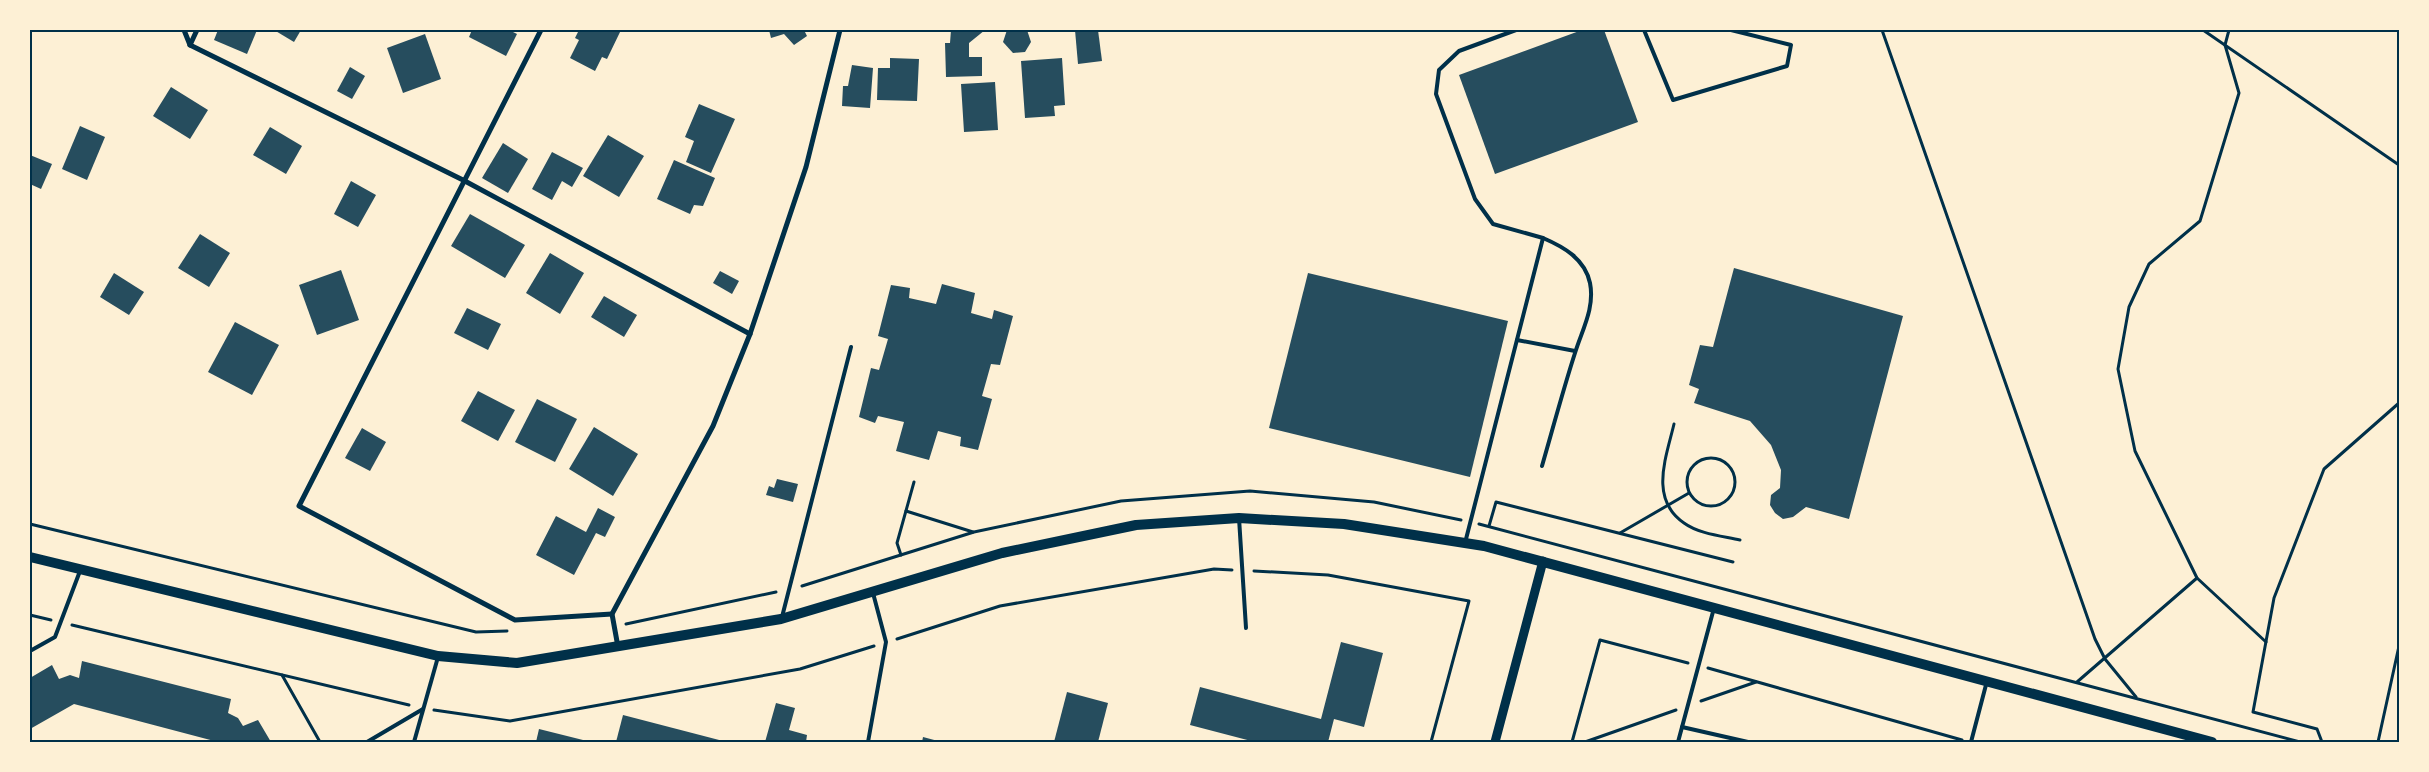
<svg xmlns="http://www.w3.org/2000/svg" width="2429" height="772" font-family="Manrope,sans-serif">
<style>
.building{fill:#264d5e}
.lines{fill:none;stroke-linecap:round;stroke-linejoin:round}
.path{stroke:#003049;stroke-width:3}
.service{stroke:#003049;stroke-width:4}
.minor{stroke:#003049;stroke-width:5}
.tertiary{stroke:#003049;stroke-width:9}
.secondary{stroke:#003049;stroke-width:10}
.neatline{fill:none;stroke:#003049;stroke-width:2}
</style>
<rect width="100%" height="100%" fill="#fdf0d5"/>
<g class="building">
<polygon points="218,30 257,30 247,54 214,40"/>
<polygon points="274,30 301,30 294,42"/>
<polygon points="472,30 509,30 517,34 506,56 469,37"/>
<polygon points="579,30 621,30 607,59 602,57 595,71 570,58 579,40 575,38"/>
<polygon points="769,30 804,30 807,36 794,45 784,34 771,38"/>
<polygon points="951,30 985,30 969,43 969,57 982,57 982,76 946,77 945,43 950,43"/>
<polygon points="1007,30 1027,30 1031,42 1025,52 1013,53 1003,42"/>
<polygon points="1075,30 1098,30 1102,61 1078,64"/>
<polygon points="1582,30 1604,30 1638,122 1495,174 1459,75"/>
<polygon points="425,34 441,79 403,93 387,48"/>
<polygon points="890,58 919,59 917,101 877,100 878,68 890,68"/>
<polygon points="1062,58 1065,105 1054,106 1055,116 1025,118 1021,61"/>
<polygon points="852,65 873,68 870,108 842,106 843,86 848,86"/>
<polygon points="350,67 365,76 352,99 337,91"/>
<polygon points="995,82 998,130 964,132 961,84"/>
<polygon points="171,87 208,110 190,139 153,116"/>
<polygon points="699,104 735,119 711,173 686,162 694,141 685,137"/>
<polygon points="80,126 105,137 87,180 62,169"/>
<polygon points="270,127 302,146 286,174 253,155"/>
<polygon points="608,135 644,156 619,197 583,176"/>
<polygon points="503,143 528,159 508,193 482,178"/>
<polygon points="552,152 583,168 572,187 562,181 552,200 532,189"/>
<polygon points="30,155 52,164 41,189 30,184"/>
<polygon points="674,160 715,178 703,206 694,205 690,214 657,199"/>
<polygon points="351,181 376,195 358,227 334,214"/>
<polygon points="470,214 525,245 505,278 451,246"/>
<polygon points="200,234 230,253 209,287 178,268"/>
<polygon points="550,253 584,273 560,314 526,293"/>
<polygon points="1734,268 1903,316 1849,519 1806,507 1793,517 1783,519 1775,513 1770,505 1771,495 1780,488 1781,470 1771,445 1750,421 1694,403 1699,389 1689,385 1700,345 1713,347"/>
<polygon points="341,270 359,320 317,335 299,285"/>
<polygon points="720,271 739,281 732,294 713,283"/>
<polygon points="114,273 144,292 129,315 100,297"/>
<polygon points="1308,273 1508,321 1470,477 1269,428"/>
<polygon points="942,284 975,293 971,313 992,319 994,310 1013,316 1000,365 991,364 982,396 992,399 978,450 960,446 961,437 938,431 929,460 896,451 904,422 878,416 875,423 859,417 871,368 879,370 888,339 878,336 891,285 910,288 909,298 936,304"/>
<polygon points="604,296 637,315 624,337 591,317"/>
<polygon points="467,308 501,324 488,350 454,333"/>
<polygon points="235,322 279,345 252,395 208,372"/>
<polygon points="478,391 515,410 498,441 461,421"/>
<polygon points="537,399 577,419 555,462 515,442"/>
<polygon points="594,427 638,454 613,496 569,469"/>
<polygon points="362,428 386,442 370,471 345,458"/>
<polygon points="777,479 798,484 793,502 766,495 769,486 774,488"/>
<polygon points="598,508 615,517 605,537 596,533 574,575 536,555 556,516 586,532"/>
<polygon points="1341,642 1383,653 1364,727 1334,719 1328,742 1255,742 1190,725 1200,687 1321,719"/>
<polygon points="82,661 231,699 228,713 238,718 243,726 258,720 271,742 218,742 74,704 30,729 30,678 52,665 59,679 70,675 79,678"/>
<polygon points="1067,692 1108,703 1098,742 1054,742"/>
<polygon points="776,703 795,708 789,730 807,735 806,742 765,742"/>
<polygon points="623,715 723,741 723,742 616,742"/>
<polygon points="539,729 587,741 587,742 536,742"/>
<polygon points="923,737 938,741 938,742 922,742"/>
</g>
<g class="lines">
<g class="path">
<polyline points="1882,30 2095,639 2105,659 2136,697"/>
<polyline points="2203,30 2399,165"/>
<polyline points="2229,30 2225,45 2239,93 2200,221 2149,264 2129,307 2118,369 2135,451 2197,578 2266,642"/>
<path d="M1674,424C1666,458 1649,499 1684,523C1699,534 1722,536 1740,540"/>
<circle cx="1711" cy="482" r="24"/>
<polyline points="906,511 973,532"/>
<polyline points="30,524 476,632 507,631"/>
<polyline points="1479,524 2300,742"/>
<polyline points="1489,526 1496,502 1733,562"/>
<polyline points="1620,533 1689,493"/>
<polyline points="2399,547 2399,622"/>
<polyline points="901,555 897,543 914,482"/>
<polyline points="1254,571 1328,575 1469,601 1431,742"/>
<polyline points="802,586 974,532 1121,501 1250,491 1374,502 1461,520"/>
<polyline points="30,615 51,620"/>
<polyline points="626,624 776,592"/>
<polyline points="72,625 409,705"/>
<polyline points="897,639 1000,606 1214,569 1232,570"/>
<polyline points="1708,668 1962,740"/>
<polyline points="282,675 320,742"/>
<polyline points="2077,682 2197,578"/>
<polyline points="1701,701 1756,682"/>
<polyline points="434,710 510,721 800,669 874,646"/>
<polyline points="1572,742 1600,640 1688,663"/>
<polyline points="1585,742 1676,710"/>
<polyline points="2322,742 2317,729 2253,712 2274,598 2324,469 2399,403"/>
<polyline points="2378,742 2399,646"/>
</g>
<g class="service">
<polyline points="1644,30 1673,100 1787,66 1791,45 1731,30"/>
<polyline points="1517,340 1575,351"/>
<path d="M1542,466C1553,428 1563,390 1575,353C1582,330 1595,308 1590,283C1585,259 1564,247 1543,238"/>
<polyline points="1239,518 1246,628"/>
<polyline points="1465,543 1543,238 1493,224 1475,199 1436,94 1439,70 1459,51 1516,30"/>
<polyline points="782,617 851,347"/>
<polyline points="30,651 55,637 80,571"/>
<polyline points="1682,727 1748,742"/>
<polyline points="88,742 99,742"/>
<polyline points="367,742 423,709"/>
<polyline points="414,742 438,657"/>
<polyline points="868,742 886,642 873,593"/>
<polyline points="1678,742 1714,608"/>
<polyline points="1971,742 1987,681"/>
</g>
<g class="minor">
<polyline points="184,30 190,45 463,180 750,334"/>
<polyline points="541,30 299,506 515,620 612,614"/>
<polyline points="190,45 197,30"/>
<polyline points="618,647 612,614 713,426 750,334 806,167 840,30"/>
</g>
<polyline class="tertiary" points="1495,742 1543,561"/>
<polyline class="secondary" points="30,557 438,656 517,663 781,619 1002,553 1136,525 1239,518 1344,524 1484,546 2212,742"/>
</g>
<rect width="2429" height="772" fill="none" stroke="#fdf0d5" stroke-width="62"/>
<rect x="31" y="31" width="2367" height="710" class="neatline"/>
</svg>
